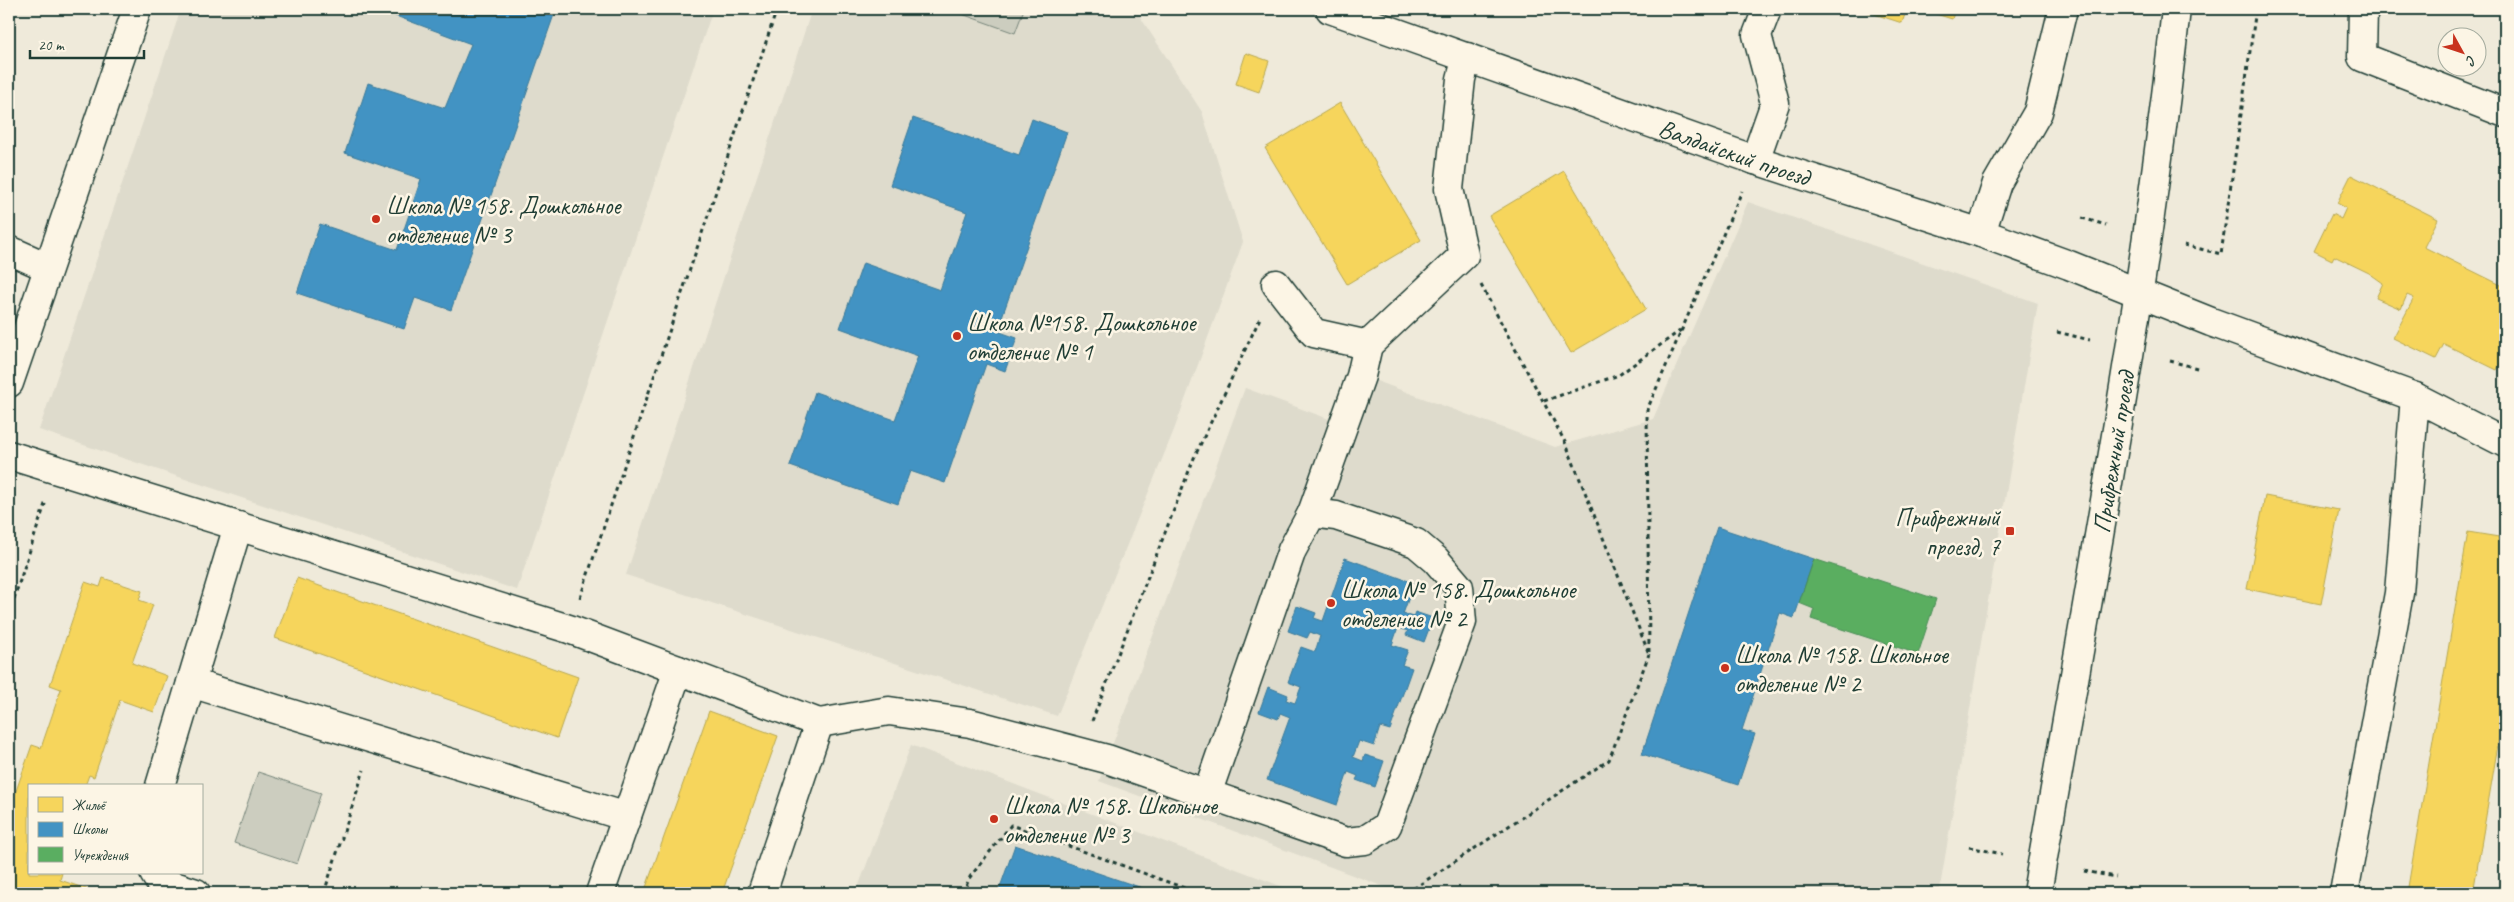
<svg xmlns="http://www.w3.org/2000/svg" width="2514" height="902" font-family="Caveat,sans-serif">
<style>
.built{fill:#dedbcc}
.green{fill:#cccdbf;stroke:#76857a}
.homes{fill:#f6d55c;stroke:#b6a750}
.schools{fill:#4393c3;stroke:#387998}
.public{fill:#5aae61;stroke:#488c54}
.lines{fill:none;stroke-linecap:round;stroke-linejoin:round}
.minor-casing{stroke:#1f3d34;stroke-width:31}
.path{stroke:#1f3d34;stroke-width:3;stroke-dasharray:4 4;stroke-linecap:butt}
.minor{stroke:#fcf5e5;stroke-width:28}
.poi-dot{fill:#c8321e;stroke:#fcf5e5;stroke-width:2}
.labels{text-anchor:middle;stroke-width:5;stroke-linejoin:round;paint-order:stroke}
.street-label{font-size:25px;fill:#1f3d34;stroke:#fcf5e5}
.poi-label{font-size:25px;fill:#1f3d34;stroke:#fcf5e5;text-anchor:start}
</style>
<rect width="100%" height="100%" fill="#efeada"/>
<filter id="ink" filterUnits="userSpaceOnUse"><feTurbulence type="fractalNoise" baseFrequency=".02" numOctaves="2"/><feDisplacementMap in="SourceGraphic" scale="10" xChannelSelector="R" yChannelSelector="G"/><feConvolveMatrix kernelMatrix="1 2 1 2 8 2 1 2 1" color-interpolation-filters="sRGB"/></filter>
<g filter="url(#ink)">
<g class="built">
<polygon points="181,9 713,9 517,590 39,430"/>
<polygon points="812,9 1135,9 1202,112 1243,242 1174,430 1057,716 626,575"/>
<polygon points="1748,202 2038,303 1939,893 1389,893 1390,889 1099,781 1245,388 1337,422 1355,373 1555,447 1653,419"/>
<polygon points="911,745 1299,893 856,893"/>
</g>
<g class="green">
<polygon points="948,9 1024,9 1015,33"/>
<polygon points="258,772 321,793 297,864 234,843"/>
</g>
<g class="homes">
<polygon points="1859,9 1907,9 1902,23"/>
<polygon points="1920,9 1955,9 1952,19"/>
<polygon points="1246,53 1269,61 1259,92 1236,84"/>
<polygon points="1340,103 1421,240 1347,284 1265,148"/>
<polygon points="1564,171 1646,309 1571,353 1489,216"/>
<polygon points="2351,175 2438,219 2424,247 2505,287 2505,353 2497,370 2444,344 2436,359 2393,338 2414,298 2407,295 2401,309 2376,298 2383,283 2369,273 2334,256 2332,260 2314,251 2332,214 2341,219 2346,208 2337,203"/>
<polygon points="2265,496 2339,510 2321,604 2247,589"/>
<polygon points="2468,532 2505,538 2505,703 2473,893 2407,893"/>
<polygon points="103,578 142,591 139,600 153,605 132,663 167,676 154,712 120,700 94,777 89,775 85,786 29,786 29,873 62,873 60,880 98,893 9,893 9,837 11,830 9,829 9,811 32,745 41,748 61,689 50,685 85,582 100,587"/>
<polygon points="297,578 578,677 557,738 275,638"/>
<polygon points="709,711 778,736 722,893 644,893"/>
</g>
<g class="schools">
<polygon points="396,9 556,9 451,310 415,298 404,329 297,293 320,224 397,250 421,179 345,153 368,83 445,108 471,44 393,15"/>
<polygon points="913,118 1019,155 1032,119 1067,132 997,331 1017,338 1005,371 986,364 945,483 910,471 898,504 790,466 815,392 895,420 918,356 840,328 863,263 940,290 967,212 890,185"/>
<polygon points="1717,527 1814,559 1794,618 1780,613 1742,730 1755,734 1738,785 1642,754"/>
<polygon points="1345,558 1414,583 1403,614 1413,617 1415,612 1433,618 1424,642 1406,635 1408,631 1398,628 1392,645 1408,650 1402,665 1412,668 1390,730 1380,727 1374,746 1359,741 1353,757 1363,761 1365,755 1384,761 1375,787 1356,780 1358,776 1348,772 1337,805 1267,780 1290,717 1280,713 1278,719 1259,712 1268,687 1288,695 1286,700 1295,703 1301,687 1288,682 1301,647 1315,652 1320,636 1310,632 1307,638 1288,631 1297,606 1316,613 1314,618 1323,621"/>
<polygon points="1015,845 1157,893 998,893"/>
</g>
<polygon class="public" points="1814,559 1936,599 1918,654 1811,619 1814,609 1799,603"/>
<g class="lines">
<defs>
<g id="minor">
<path id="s1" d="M1330,9L1755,160L1981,233L2069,265L2211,322L2415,397L2505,443"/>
<polyline points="2363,9 2362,57 2505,113"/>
<polyline points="1755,160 1775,103 1757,35 1767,9"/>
<polyline points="1981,233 1997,183 2038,112 2063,9"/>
<polyline points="9,250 47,267"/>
<polyline points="1276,284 1314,333 1368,345 1464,255 1449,189 1461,79 1467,57"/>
<polyline points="9,383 137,9"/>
<polyline points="9,455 569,629 819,723 762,893"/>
<polyline points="1312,513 1361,376 1368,345"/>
<polyline points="191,683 627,817"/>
<polyline points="819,723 889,711 970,723 1107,759 1346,842 1365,840 1387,826 1462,622 1459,587 1436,560 1416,543 1336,516 1312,513 1292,550 1207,794"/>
<polyline points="160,786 238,526"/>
<polyline points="154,873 159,881 196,893"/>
<polyline points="600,893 678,670"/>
<path d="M2037,893C2087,599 2144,306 2176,9"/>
<polyline points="2344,893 2399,593 2415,397"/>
</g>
</defs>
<use href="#minor" class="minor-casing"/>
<g class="path">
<polyline points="2082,218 2106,225"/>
<polyline points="2184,245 2221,254 2256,9"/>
<polyline points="1481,285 1566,444 1649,654 1647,410 1742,191"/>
<polyline points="2057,332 2090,340"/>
<polyline points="2170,361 2201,369"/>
<polyline points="1544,401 1619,375 1681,330"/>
<polyline points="580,598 777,9"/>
<polyline points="9,614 46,501"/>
<polyline points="1092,721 1194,458 1260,318"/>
<polyline points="1969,847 2002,854"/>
<polyline points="2084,871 2116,877"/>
<polyline points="324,893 364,770"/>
<polyline points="963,893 970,877 1011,825 1198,893"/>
<polyline points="1407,893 1609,760 1649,654"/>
</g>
<use href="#minor" class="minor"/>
</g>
</g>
<g class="poi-dot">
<circle cx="376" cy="219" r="5"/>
<circle cx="957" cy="336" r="5"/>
<rect x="2005" y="526" width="10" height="10" rx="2.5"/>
<circle cx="1331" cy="603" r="5"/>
<circle cx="1725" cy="668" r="5"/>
<circle cx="994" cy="819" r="5"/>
</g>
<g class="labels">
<g class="street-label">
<text dy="9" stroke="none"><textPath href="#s1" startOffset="429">Валдайский проезд</textPath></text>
<text transform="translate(2113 452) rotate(-81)" y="9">Прибрежный проезд</text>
</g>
<g class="poi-label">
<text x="386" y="214">Школа № 158. Дошкольное<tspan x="386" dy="29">отделение № 3</tspan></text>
<text x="967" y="331">Школа №158. Дошкольное<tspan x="967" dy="29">отделение № 1</tspan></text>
<text x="2000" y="526" text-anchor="end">Прибрежный<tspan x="2000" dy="29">проезд, 7</tspan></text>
<text x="1341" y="598">Школа № 158. Дошкольное<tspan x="1341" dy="29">отделение № 2</tspan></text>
<text x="1735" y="663">Школа № 158. Школьное<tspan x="1735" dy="29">отделение № 2</tspan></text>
<text x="1004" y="814">Школа № 158. Школьное<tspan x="1004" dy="29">отделение № 3</tspan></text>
</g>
</g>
<rect width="2514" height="902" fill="none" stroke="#fcf5e5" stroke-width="30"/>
<rect x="15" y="15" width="2484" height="872" fill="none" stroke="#1f3d34" stroke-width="2" filter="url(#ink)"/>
<rect x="28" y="784" width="175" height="90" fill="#fcf5e5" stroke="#a4ab9e"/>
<rect x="38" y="797" width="25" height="15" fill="#f6d55c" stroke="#a4ab9e"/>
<text x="72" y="810" font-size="15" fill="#1f3d34">Жильё</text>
<rect x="38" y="822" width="25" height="15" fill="#4393c3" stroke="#a4ab9e"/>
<text x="72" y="834" font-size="15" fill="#1f3d34">Школы</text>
<rect x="38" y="847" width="25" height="15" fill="#5aae61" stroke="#a4ab9e"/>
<text x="72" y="860" font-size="15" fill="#1f3d34">Учреждения</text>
<g transform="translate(2462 52) rotate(130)"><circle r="24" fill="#fcf5e5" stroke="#a4ab9e"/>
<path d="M0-4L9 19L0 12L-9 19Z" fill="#c8321e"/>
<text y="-8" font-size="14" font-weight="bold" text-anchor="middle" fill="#1f3d34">С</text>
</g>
<path d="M30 50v8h114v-8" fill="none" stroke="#1f3d34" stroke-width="2.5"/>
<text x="38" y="50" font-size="15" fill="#1f3d34" stroke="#fcf5e5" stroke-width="4" paint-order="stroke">20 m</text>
</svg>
